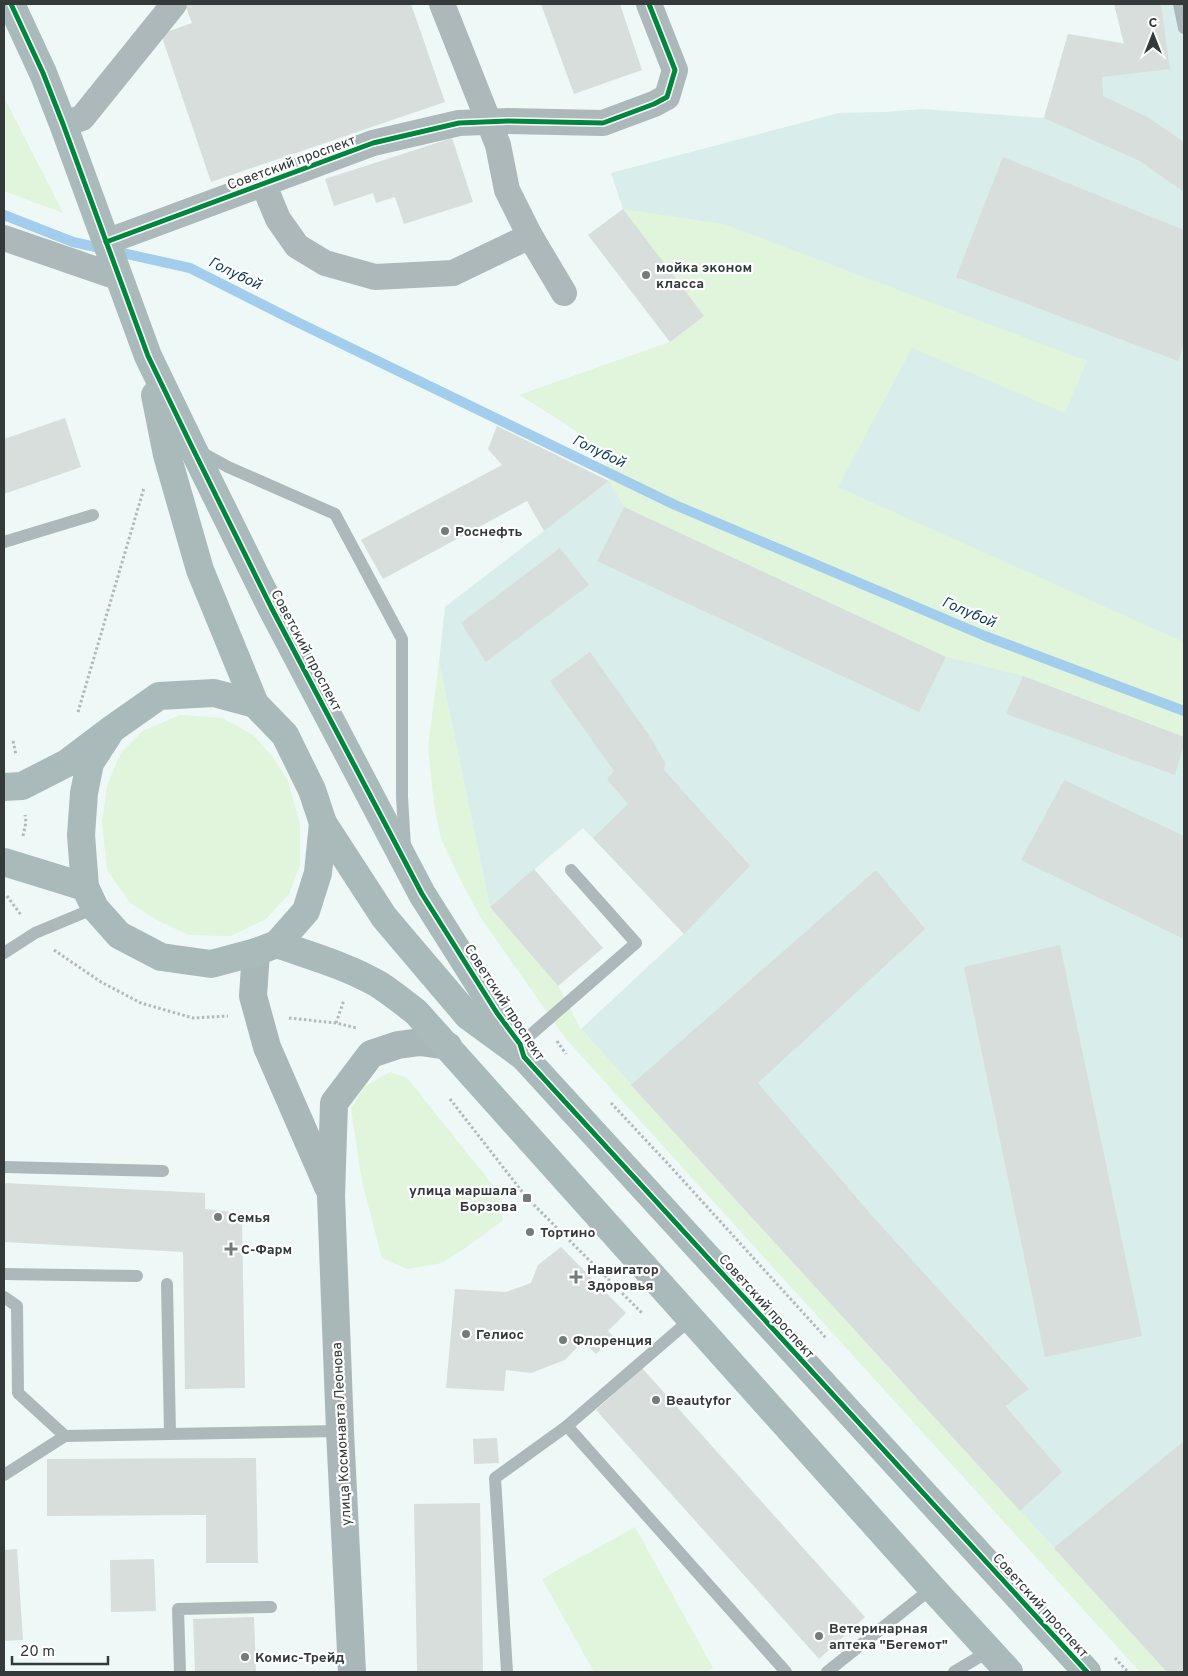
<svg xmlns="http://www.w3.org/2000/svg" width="1188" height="1676" font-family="Overpass,sans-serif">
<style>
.built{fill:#d9edea}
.green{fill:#e1f4dc}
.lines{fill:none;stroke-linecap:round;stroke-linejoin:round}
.stream{stroke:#a2cded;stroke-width:10}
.building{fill:#d7dedc}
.path{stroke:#b1baba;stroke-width:3;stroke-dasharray:2.5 2.5;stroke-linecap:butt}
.service{stroke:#adb8ba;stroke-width:12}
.minor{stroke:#adb8ba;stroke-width:26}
.secondary{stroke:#aab7b9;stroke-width:28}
.primary{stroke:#aab9ba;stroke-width:28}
.cycleway-casing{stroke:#fff;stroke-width:8}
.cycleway{stroke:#00873e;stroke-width:5}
.poi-dot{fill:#747c7b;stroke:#fff;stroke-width:2}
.labels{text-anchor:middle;stroke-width:4.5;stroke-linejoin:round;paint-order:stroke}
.street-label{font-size:14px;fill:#333a39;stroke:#fff}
.poi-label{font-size:14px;font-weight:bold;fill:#333a39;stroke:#fff;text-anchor:start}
.water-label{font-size:15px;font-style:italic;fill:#103d5c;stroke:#fff}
</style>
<rect width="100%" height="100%" fill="#eef8f6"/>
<polygon class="built" points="1114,4 1184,4 1184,1672 1167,1672 581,1029 684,933 583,828 490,907 439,662 445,607 609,481 604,452 566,424 520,395 670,342 704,316 623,209 611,173 839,113 884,112 922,109 1044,118 1068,34 1124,43"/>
<g class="green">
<polygon points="4,97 63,213 4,191"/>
<polygon points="623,209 724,224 1087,361 1065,413 912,348 838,487 1184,642 1184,737 1023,676 946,657 624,507 609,481 604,452 566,424 520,395 670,342 704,316"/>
<polygon points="439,662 490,907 558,986 581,1029 1167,1672 1140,1672 566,1039 481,918 464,887 441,839 434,804 428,747"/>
<polygon points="180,715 222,718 253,735 273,757 288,781 300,824 300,865 289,894 266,919 231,936 189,935 157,920 130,903 107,870 102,821 107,786 120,754 143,731"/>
<polygon points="390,1072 407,1078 499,1193 503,1220 468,1246 442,1263 407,1269 382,1258 362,1182 351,1109 364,1087"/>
<polygon points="635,1527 713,1668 706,1672 594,1672 542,1579"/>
</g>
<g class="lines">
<polyline class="stream" points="4,215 73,242 190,268 295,321 675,505 985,636 1184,711"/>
</g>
<g class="building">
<polygon points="187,4 411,4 445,102 211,182 161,34 192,23 185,5"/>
<polygon points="541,4 620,4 642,70 574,94"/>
<polygon points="1114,4 1161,4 1170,69 1102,77 1103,96 1149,118 1184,142 1184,192 1140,161 1044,118 1068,34 1124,44"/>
<polygon points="452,138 473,202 404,224 395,197 376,203 373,193 334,206 325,179"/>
<polygon points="1003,157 1184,230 1184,344 1178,361 956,277"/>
<polygon points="623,209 704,316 670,342 588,235"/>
<polygon points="65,418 81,467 4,494 4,439"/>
<polygon points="497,426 609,481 544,531 527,501 383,579 361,540 502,465 488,449"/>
<polygon points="624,507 946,657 919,712 597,561"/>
<polygon points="560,548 589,585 486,662 461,623"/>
<polygon points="590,652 651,738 665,763 664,770 750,866 684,934 593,838 628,804 607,779 614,771 550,681"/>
<polygon points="1023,676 1184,737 1184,744 1175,775 1006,714"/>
<polygon points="1064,780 1184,836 1184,939 1021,860"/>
<polygon points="534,869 603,948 558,986 490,907"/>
<polygon points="876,870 925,929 758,1083 874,1218 1029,1389 1005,1406 1062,1472 1020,1511 631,1085"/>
<polygon points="1060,945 1142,1336 1045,1357 964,967"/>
<polygon points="4,1183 205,1193 205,1209 232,1212 242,1220 245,1388 185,1389 183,1252 4,1242"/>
<polygon points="561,1247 626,1313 608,1331 614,1337 596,1354 583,1341 565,1360 531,1373 506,1370 504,1391 446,1388 455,1289 506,1292 531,1283 538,1265"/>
<polygon points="642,1368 865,1617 819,1659 596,1410"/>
<polygon points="497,1438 499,1463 474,1464 473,1439"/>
<polygon points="1184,1441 1184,1672 1167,1672 1054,1548"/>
<polygon points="256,1458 258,1563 206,1563 206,1515 47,1516 47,1459"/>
<polygon points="480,1503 483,1672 417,1672 414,1504"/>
<polygon points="17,1549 23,1640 4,1641 4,1550"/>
<polygon points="154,1559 156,1611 111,1612 110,1560"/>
<polygon points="254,1617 256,1672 195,1672 193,1619"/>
</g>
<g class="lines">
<g class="path">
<polyline points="78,712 144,488"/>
<polyline points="13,741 16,755"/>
<polyline points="23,836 26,822 25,815"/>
<polyline points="7,896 21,915"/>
<polyline points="54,950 101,982 141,1003 193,1018 228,1016"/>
<polyline points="289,1018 336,1023 357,1028"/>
<polyline points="336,1023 344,1000"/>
<polyline points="557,1041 566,1054"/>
<polyline points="450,1099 527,1198 643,1314"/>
<polyline points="611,1103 670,1166 826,1338"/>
<polyline points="1115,1658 1128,1672"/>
</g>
<g class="service">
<polyline points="1179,4 1184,28"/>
<polyline points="199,451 228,467 335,514 402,639 402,797 405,847"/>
<polyline points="4,542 93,515"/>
<polyline points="4,953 35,933 95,908"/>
<polyline points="520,1044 636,943 571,870"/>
<polyline points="4,1167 163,1171"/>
<polyline points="4,1274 137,1276"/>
<polyline points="167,1284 170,1434 340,1431"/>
<polyline points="4,1297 17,1306 18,1393 65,1436"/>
<polyline points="567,1426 786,1672"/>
<polyline points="4,1475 65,1436 170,1434"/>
<polyline points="180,1672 178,1609 271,1607"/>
<polyline points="507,1672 495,1478 567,1426 691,1319"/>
<polyline points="827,1672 932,1588"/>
<polyline points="954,1672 989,1651"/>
</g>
<g class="minor">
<polyline points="442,4 498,145 507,190 530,236"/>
<polyline points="63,124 82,118 174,4"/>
<polyline points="263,183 278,219 297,246 325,263 375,277 453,273 530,236 564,293"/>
<polyline points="4,238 120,278"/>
<polyline points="106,242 373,143 459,123 508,121 603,123 654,104 667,97 675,70 649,4"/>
</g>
<g class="secondary">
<polyline points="256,952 253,996 267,1047 328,1187"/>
<polyline points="352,1672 340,1431 331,1196 334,1103 371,1054 398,1045 420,1042 448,1046"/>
</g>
<g class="primary">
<polyline points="11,4 43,73 63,124 148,356 192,447 271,607 422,894 497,1013 520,1044 524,1057"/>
<polyline points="155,395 167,455 200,570 255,704"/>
<polyline points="4,787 22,786 67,763 112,729 159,696 214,693 255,704 285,735 312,790 323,823 318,873 306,911 277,944 256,952 211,964 161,957 119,935 95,908 85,887 81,835 84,793 90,763 112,729"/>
<polyline points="323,823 384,917 468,1016 524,1057 1087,1672"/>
<polyline points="4,862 85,887"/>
<path d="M277,944C311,956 347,966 378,984C391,992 404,1003 416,1012L932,1588L1009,1672"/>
</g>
<defs>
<g id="cycleway">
<polyline points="11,4 43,73 63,124 148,356 192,447 271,607 422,894 497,1013 520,1044 524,1057 1087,1672"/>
<polyline points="106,242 373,143 459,123 508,121 603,123 654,104 667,97 675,70 649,4"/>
</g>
</defs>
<use href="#cycleway" class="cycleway-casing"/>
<use href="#cycleway" class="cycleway"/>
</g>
<g class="poi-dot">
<circle cx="646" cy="275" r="5"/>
<circle cx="445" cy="531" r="5"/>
<rect x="522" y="1193" width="10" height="10" rx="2.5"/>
<circle cx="218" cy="1217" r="5"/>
<circle cx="530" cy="1232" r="5"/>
<path d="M228.5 1241.5h5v5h5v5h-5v5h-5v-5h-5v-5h5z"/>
<path d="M573.5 1269.5h5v5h5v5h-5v5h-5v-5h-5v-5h5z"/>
<circle cx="466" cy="1334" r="5"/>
<circle cx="563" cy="1340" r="5"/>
<circle cx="656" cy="1400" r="5"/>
<circle cx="819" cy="1636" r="5"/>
<circle cx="245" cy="1657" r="5"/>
</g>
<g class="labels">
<g class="street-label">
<text transform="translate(291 162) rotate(-20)" y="5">Советский проспект</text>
<text transform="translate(307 650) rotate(62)" y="5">Советский проспект</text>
<text transform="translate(505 1002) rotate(57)" y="5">Советский проспект</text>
<text transform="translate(767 1306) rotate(48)" y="5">Советский проспект</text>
<text transform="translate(341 1434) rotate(-93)" y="5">улица Космонавта Леонова</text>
<text transform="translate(1041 1605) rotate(48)" y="5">Советский проспект</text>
</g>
<g class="poi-label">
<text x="656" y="272">мойка эконом<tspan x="656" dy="16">класса</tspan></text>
<text x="455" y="536">Роснефть</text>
<text x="517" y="1195" text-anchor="end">улица маршала<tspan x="517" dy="16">Борзова</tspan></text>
<text x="228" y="1222">Семья</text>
<text x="540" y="1237">Тортино</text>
<text x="241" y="1254">С-Фарм</text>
<text x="587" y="1274">Навигатор<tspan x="587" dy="16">Здоровья</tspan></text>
<text x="476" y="1339">Гелиос</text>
<text x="573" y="1345">Флоренция</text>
<text x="666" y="1405">Beautyfor</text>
<text x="829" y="1633">Ветеринарная<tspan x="829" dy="16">аптека "Бегемот"</tspan></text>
<text x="255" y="1662">Комис-Трейд</text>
</g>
<g class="water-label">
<text transform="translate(235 273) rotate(26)" y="5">Голубой</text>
<text transform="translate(599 451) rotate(26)" y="5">Голубой</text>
<text transform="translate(969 612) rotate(23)" y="5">Голубой</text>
</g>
</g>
<rect width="1188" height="1676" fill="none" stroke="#333a39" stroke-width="10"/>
<g transform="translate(1153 35)" stroke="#ffffff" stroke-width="4" paint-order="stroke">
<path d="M0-4L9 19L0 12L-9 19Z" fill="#333a39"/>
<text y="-8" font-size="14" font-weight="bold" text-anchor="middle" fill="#333a39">С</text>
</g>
<path d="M12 1656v8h96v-8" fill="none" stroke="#333a39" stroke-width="2.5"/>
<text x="20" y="1656" font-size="15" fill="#333a39" stroke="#ffffff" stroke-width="4" paint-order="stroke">20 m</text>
</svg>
